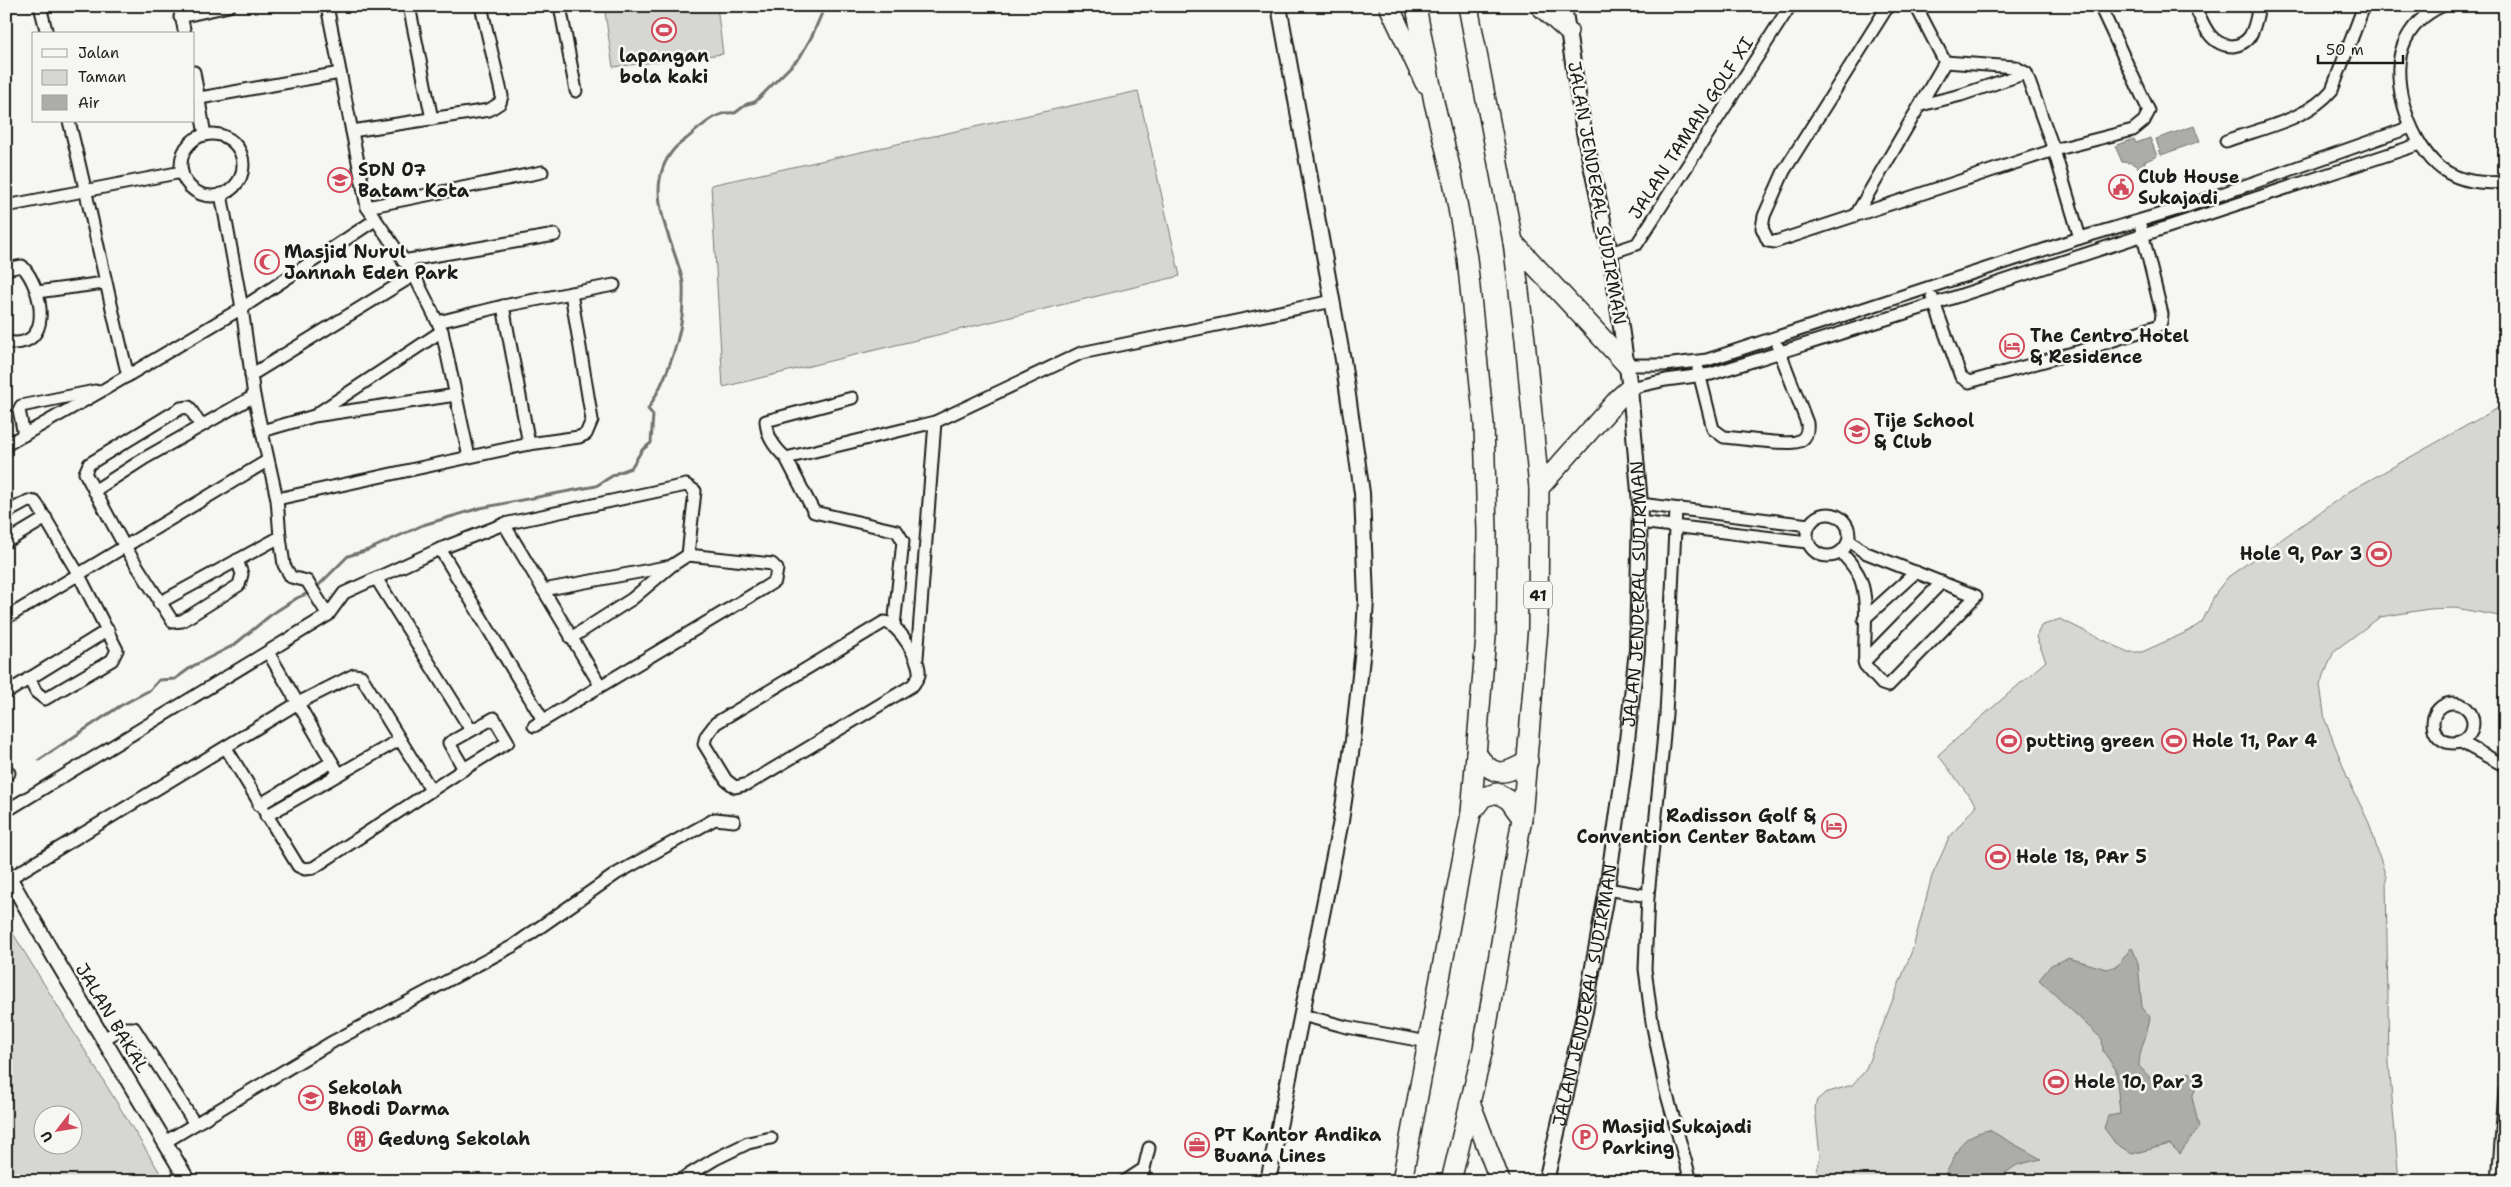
<svg xmlns="http://www.w3.org/2000/svg" width="2511" height="1187" font-family="'Shantell Sans',sans-serif">
<style>
.green{fill:#d6d6d2;stroke:#797977;fill-rule:evenodd}
.water{fill:#acaca9;stroke:#727271}
.lines{fill:none;stroke-linecap:round;stroke-linejoin:round}
.stream{stroke:#727271;stroke-width:3}
.minor-casing{stroke:#1c1c1c;stroke-width:15}
.tertiary-casing{stroke:#1c1c1c;stroke-width:18}
.trunk-casing{stroke:#1c1c1c;stroke-width:22}
.minor{stroke:#f6f6f2;stroke-width:11}
.tertiary{stroke:#f6f6f2;stroke-width:14}
.trunk{stroke:#f6f6f2;stroke-width:19}
.labels{text-anchor:middle;stroke-width:5;stroke-linejoin:round;paint-order:stroke}
.shield{fill:#f6f6f2;stroke:#5d5d5c;stroke-width:1}
.shield-label{font-size:16px;font-weight:bold;fill:#1c1c1c}
.poi-label{font-size:18px;font-weight:bold;fill:#1c1c1c;stroke:#f6f6f2;text-anchor:start}
.street-label{font-size:18px;fill:#1c1c1c;stroke:#f6f6f2}
</style>
<rect width="100%" height="100%" fill="#f6f6f2"/>
<filter id="ink" filterUnits="userSpaceOnUse"><feTurbulence type="fractalNoise" baseFrequency=".02" numOctaves="2"/><feDisplacementMap in="SourceGraphic" scale="10" xChannelSelector="R" yChannelSelector="G"/><feConvolveMatrix kernelMatrix="1 2 1 2 8 2 1 2 1" color-interpolation-filters="sRGB"/></filter>
<g filter="url(#ink)">
<g class="green">
<polygon points="604,6 717,6 723,54 613,67"/>
<polygon points="1138,91 1180,276 723,387 711,185"/>
<polygon points="2505,404 2505,617 2455,608 2429,609 2380,617 2334,651 2320,685 2325,720 2348,779 2369,823 2386,877 2389,1063 2399,1181 1815,1181 1820,1156 1815,1108 1817,1100 1825,1093 1852,1085 1865,1071 1913,948 1932,876 1949,838 1976,805 1938,755 2046,661 2036,637 2041,626 2060,619 2128,652 2142,652 2189,631 2202,622 2217,591 2228,577 2350,491"/>
<path d="M6,922L165,1181H6ZM72,1114V1144H42V1114Z"/>
</g>
<g class="water">
<polygon points="2194,126 2200,141 2161,155 2156,139"/>
<polygon points="2150,138 2157,156 2144,162 2147,169 2142,171 2132,163 2122,162 2115,146 2134,139 2136,143"/>
<path d="M2132,947L2138,963L2142,1007L2150,1017C2148,1035 2139,1048 2139,1066L2157,1085H2174L2189,1072L2200,1079L2192,1097L2199,1127L2180,1154L2170,1144L2132,1154L2115,1143L2104,1128L2108,1116L2120,1114L2116,1070L2103,1051L2102,1039L2039,980L2051,965L2069,958L2106,969L2117,966Z"/>
<path d="M1989,1130L2041,1159L2017,1165L1993,1181H1940C1960,1157 1952,1137 1989,1130Z"/>
</g>
<g class="lines">
<path class="stream" d="M39,760L120,706L150,690L159,680L175,679L193,666L234,645L272,614L297,598L313,591L348,556L368,550L423,525L480,508L596,486L617,473L631,468L642,450L651,443L653,415L648,409C666,380 683,336 683,301C683,294 684,285 682,278C672,237 640,187 675,148C680,143 687,139 692,134C705,123 718,111 735,113L747,104L755,102L800,57L812,36L825,6"/>
<defs>
<g id="minor">
<polyline points="40,6 47,34"/>
<polyline points="179,6 185,34"/>
<polyline points="327,6 367,207"/>
<polyline points="409,6 432,119"/>
<polyline points="560,6 576,91"/>
<polyline points="1888,6 1784,171 1764,216 1762,228 1768,241 1775,242 2054,150 2133,130 2144,121 2149,111 2100,6"/>
<polyline points="1916,6 1945,62"/>
<path d="M2195,6C2203,24 2210,46 2233,46C2240,45 2246,42 2250,36C2255,28 2257,16 2259,6"/>
<path d="M2442,6C2424,14 2410,28 2403,46C2389,82 2412,147 2442,169C2461,182 2482,184 2505,182"/>
<polyline points="180,17 229,6"/>
<polyline points="1945,62 2015,67 2026,73 2054,150 2080,238"/>
<polyline points="194,72 205,135"/>
<polyline points="200,98 340,73"/>
<polyline points="1921,105 1961,95 2026,73"/>
<path d="M69,121C90,206 107,291 128,376"/>
<polyline points="352,131 489,110 500,103 502,96 481,6"/>
<circle cx="212" cy="165" r="31"/>
<path d="M2226,141C2261,128 2307,120 2332,90L2364,6"/>
<polyline points="6,206 182,172"/>
<polyline points="1857,213 1945,62"/>
<polyline points="1610,253 1637,244 1790,6"/>
<polyline points="403,261 555,235"/>
<path d="M6,269L22,266C43,288 55,351 6,342"/>
<polyline points="37,292 104,283"/>
<polyline points="1932,297 1961,377 1969,382 2080,351 2157,326 2161,322 2162,314 2141,228"/>
<polyline points="503,306 529,444"/>
<polyline points="438,322 503,306 614,285"/>
<polyline points="1627,365 1664,365 1707,360 2080,238 2182,208 2411,127"/>
<path d="M1698,369L1713,429L1724,437C1739,438 1784,445 1796,442C1806,440 1808,432 1807,423L1778,347"/>
<polyline points="251,375 414,275"/>
<polyline points="1630,388 1666,380 1711,374 1934,304 2420,144"/>
<path d="M852,398L766,421C767,437 774,447 786,458L935,422"/>
<polyline points="318,413 442,331"/>
<polyline points="201,426 189,407 181,408 89,464 85,473 125,547 173,622 182,621 239,585 242,574 237,560"/>
<polyline points="262,431 314,416 456,395"/>
<polyline points="24,435 19,410 21,406 95,391"/>
<polyline points="6,445 105,389 242,308 375,220"/>
<polyline points="469,457 442,331 414,275 367,207 542,172"/>
<polyline points="786,458 814,512 897,531 903,541 894,626"/>
<polyline points="94,491 145,458 254,396"/>
<polyline points="277,499 529,444 579,437 586,434 592,420 571,293"/>
<polyline points="1640,504 1809,525"/>
<polyline points="1676,509 1666,714 1648,896 1645,969 1652,1022 1665,1088 1691,1181"/>
<polyline points="6,513 28,501 35,502 38,506 79,575 117,650 112,660 45,699 36,692 29,678"/>
<circle cx="1828" cy="535" r="21"/>
<polyline points="1639,522 1807,542"/>
<polyline points="504,524 600,685"/>
<polyline points="280,537 284,565 291,577 307,581 328,615"/>
<polyline points="6,542 46,518"/>
<polyline points="440,549 543,720"/>
<path d="M1841,552C1848,560 1856,568 1860,578C1870,603 1863,638 1865,665L1882,684L1888,686L1976,596L1864,552L1849,540"/>
<polyline points="376,578 471,730"/>
<polyline points="543,590 671,566"/>
<polyline points="159,603 280,537 277,499 254,396 242,308 221,194"/>
<polyline points="6,618 267,461"/>
<polyline points="1864,619 1916,572"/>
<path d="M884,622C898,623 921,660 919,675C918,678 915,682 913,685L748,784L735,787L726,780L704,744L706,736L716,723Z"/>
<polyline points="268,652 339,774"/>
<polyline points="917,658 935,422 1081,353 1333,301"/>
<polyline points="1864,662 1942,582"/>
<polyline points="6,693 108,630"/>
<circle cx="2453" cy="723" r="20"/>
<polygon points="494,718 508,742 464,769 449,743"/>
<polyline points="534,726 764,588 775,581 777,569 772,564 688,555 671,566 632,599 571,638"/>
<polyline points="2459,741 2505,766"/>
<polyline points="226,748 298,866 305,869 313,868 464,769"/>
<polyline points="6,769 9,773"/>
<polyline points="259,805 332,762"/>
<polyline points="6,811 328,615 344,593 440,549 504,524 686,485 695,491 688,555"/>
<polyline points="266,816 399,740"/>
<polyline points="10,878 298,703 354,675 361,676 431,790"/>
<polyline points="1607,889 1648,896"/>
<polyline points="1302,1015 1347,1027 1428,1042"/>
<polyline points="102,1039 125,1028 134,1028 195,1124"/>
<polyline points="165,1142 334,1041 513,946 616,874 715,819 734,821"/>
<polyline points="679,1181 715,1159 748,1143 771,1138"/>
<polyline points="1125,1181 1142,1170"/>
<polyline points="1141,1181 1149,1148"/>
<polyline points="2498,1181 2505,1091"/>
</g>
<g id="tertiary">
<polyline points="6,872 55,958 188,1181"/>
<polyline points="1268,1181 1341,821 1353,740 1363,648 1366,600 1362,493 1343,360 1279,6"/>
<path id="s1" d="M1546,1181L1585,1011L1607,889L1623,777L1637,650L1640,504L1630,388L1610,253L1584,132L1564,6"/>
</g>
<g id="trunk">
<polyline points="1389,6 1425,83"/>
<polyline points="1540,6 1568,31"/>
<polyline points="1513,242 1627,365"/>
<polyline points="1539,488 1619,398 1630,388"/>
<path d="M1476,753C1493,778 1503,776 1528,761"/>
<polyline points="1471,813 1483,797 1497,793 1509,800 1522,818"/>
<polyline points="1470,1102 1500,1181"/>
<polyline points="1402,1181 1471,813 1486,637 1487,532 1484,424 1467,258 1452,175 1434,102 1416,6"/>
<polyline points="1451,1181 1483,1049 1522,818 1538,628 1539,488 1525,340 1513,242 1468,6"/>
</g>
</defs>
<use href="#minor" class="minor-casing"/>
<use href="#tertiary" class="tertiary-casing"/>
<use href="#trunk" class="trunk-casing"/>
<use href="#minor" class="minor"/>
<use href="#tertiary" class="tertiary"/>
<use href="#trunk" class="trunk"/>
</g>
</g>
<defs>
<symbol id="stadium-ring" viewBox="-11 -11 22 22"><circle r="9.5" fill="#f6f6f2" stroke="#d1495b" stroke-width="1.5"/><path d="M0-5a6.5 5 0 1 0 0 10a6.5 5 0 1 0 0-10ZM-3.5-1.8h7v3.6h-7Z" fill="#d1495b"/></symbol>
<symbol id="school-ring" viewBox="-11 -11 22 22"><circle r="9.5" fill="#f6f6f2" stroke="#d1495b" stroke-width="1.5"/><path d="M0-5L7-2L0 1L-7-2ZM-4 1L0 2.5L4 1V4Q0 6-4 4Z" fill="#d1495b"/></symbol>
<symbol id="civic-ring" viewBox="-11 -11 22 22"><circle r="9.5" fill="#f6f6f2" stroke="#d1495b" stroke-width="1.5"/><path d="M-.6-6.5H3V-4.5H.6V-3L4-1V1h2V6H-6V1h2V-1L-.6-3ZM-1.2 2.5V6h2.4V2.5Z" fill="#d1495b"/></symbol>
<symbol id="mosque-ring" viewBox="-11 -11 22 22"><circle r="9.5" fill="#f6f6f2" stroke="#d1495b" stroke-width="1.5"/><path d="M3.5-4.9A6 6 0 1 0 3.5 4.9A5 5 0 1 1 3.5-4.9Z" fill="#d1495b"/></symbol>
<symbol id="hotel-ring" viewBox="-11 -11 22 22"><circle r="9.5" fill="#f6f6f2" stroke="#d1495b" stroke-width="1.5"/><path d="M-6-4.5h1.5V1H6V5H4.5V3h-9V5H-6ZM-4 0a1.8 1.8 0 1 1 3.6 0ZM.5 0V-2.5h3Q6-2.5 6 0Z" fill="#d1495b"/></symbol>
<symbol id="parking-ring" viewBox="-11 -11 22 22"><circle r="9.5" fill="#f6f6f2" stroke="#d1495b" stroke-width="1.5"/><path d="M-3.5-5.5H1a3.5 3.5 0 0 1 0 7H-1V5.5H-3.5ZM-1-3.4V-.6H.8a1.4 1.4 0 0 0 0-2.8Z" fill="#d1495b"/></symbol>
<symbol id="building-ring" viewBox="-11 -11 22 22"><circle r="9.5" fill="#f6f6f2" stroke="#d1495b" stroke-width="1.5"/><path d="M-4-6H4V6H1V3H-1V6H-4ZM-2.5-4.3h1.7v1.8h-1.7ZM.8-4.3h1.7v1.8H.8ZM-2.5-1h1.7V.8h-1.7ZM.8-1h1.7V.8H.8Z" fill="#d1495b"/></symbol>
<symbol id="office-ring" viewBox="-11 -11 22 22"><circle r="9.5" fill="#f6f6f2" stroke="#d1495b" stroke-width="1.5"/><path d="M-6-3h4V-5.5h4V-3h4V5H-6ZM-1-4.5V-3h2v-1.5ZM-6 0V1H6V0Z" fill="#d1495b"/></symbol>
</defs>
<g fill-rule="evenodd">
<use href="#stadium-ring" x="650" y="16" width="28" height="28"/>
<use href="#school-ring" x="326" y="166" width="28" height="28"/>
<use href="#civic-ring" x="2107" y="173" width="28" height="28"/>
<use href="#mosque-ring" x="253" y="248" width="28" height="28"/>
<use href="#hotel-ring" x="1998" y="332" width="28" height="28"/>
<use href="#school-ring" x="1843" y="417" width="28" height="28"/>
<use href="#stadium-ring" x="2365" y="540" width="28" height="28"/>
<use href="#stadium-ring" x="1995" y="727" width="28" height="28"/>
<use href="#stadium-ring" x="2160" y="727" width="28" height="28"/>
<use href="#hotel-ring" x="1820" y="812" width="28" height="28"/>
<use href="#stadium-ring" x="1984" y="843" width="28" height="28"/>
<use href="#stadium-ring" x="2042" y="1068" width="28" height="28"/>
<use href="#school-ring" x="297" y="1084" width="28" height="28"/>
<use href="#parking-ring" x="1571" y="1123" width="28" height="28"/>
<use href="#building-ring" x="346" y="1125" width="28" height="28"/>
<use href="#office-ring" x="1183" y="1131" width="28" height="28"/>
</g>
<g class="labels">
<rect class="shield" x="1524" y="581.5" width="28" height="27" rx="4"/>
<g class="shield-label">
<text x="1538" y="601">41</text>
</g>
<g class="poi-label">
<text x="664" y="62" text-anchor="middle">lapangan<tspan x="664" dy="21">bola kaki</tspan></text>
<text x="358" y="176">SDN 07<tspan x="358" dy="21">Batam Kota</tspan></text>
<text x="2138" y="183">Club House<tspan x="2138" dy="21">Sukajadi</tspan></text>
<text x="284" y="258">Masjid Nurul<tspan x="284" dy="21">Jannah Eden Park</tspan></text>
<text x="2030" y="342">The Centro Hotel<tspan x="2030" dy="21">&amp; Residence</tspan></text>
<text x="1874" y="427">Tije School<tspan x="1874" dy="21">&amp; Club</tspan></text>
<text x="2362" y="560" text-anchor="end">Hole 9, Par 3</text>
<text x="2026" y="747">putting green</text>
<text x="2192" y="747">Hole 11, Par 4</text>
<text x="1816" y="822" text-anchor="end">Radisson Golf &amp;<tspan x="1816" dy="21">Convention Center Batam</tspan></text>
<text x="2016" y="863">Hole 18, PAr 5</text>
<text x="2074" y="1088">Hole 10, Par 3</text>
<text x="328" y="1094">Sekolah<tspan x="328" dy="21">Bhodi Darma</tspan></text>
<text x="1602" y="1133">Masjid Sukajadi<tspan x="1602" dy="21">Parking</tspan></text>
<text x="1214" y="1141">PT Kantor Andika<tspan x="1214" dy="21">Buana Lines</tspan></text>
<text x="378" y="1145">Gedung Sekolah</text>
</g>
<g class="street-label">
<text transform="translate(1691 128) rotate(-57)" y="6">JALAN TAMAN GOLF XI</text>
<text transform="translate(1597 193) rotate(80)" y="6">JALAN JENDERAL SUDIRMAN</text>
<text dy="6" stroke="none"><textPath href="#s1" startOffset="595">JALAN JENDERAL SUDIRMAN</textPath></text>
<text dy="6" stroke="none"><textPath href="#s1" startOffset="190">JALAN JENDERAL SUDIRMAN</textPath></text>
<text transform="translate(112 1018) rotate(59)" y="6">JALAN BAKAL</text>
</g>
</g>
<rect width="2511" height="1187" fill="none" stroke="#f6f6f2" stroke-width="25"/>
<rect x="12" y="12" width="2486" height="1162" fill="none" stroke="#1c1c1c" stroke-width="2" filter="url(#ink)"/>
<rect x="32" y="32" width="162" height="90" fill="#f6f6f2" stroke="#9f9f9c"/>
<rect x="42" y="49" width="25" height="8" fill="#f6f6f2" stroke="#9f9f9c"/>
<text x="78" y="58" font-size="15" fill="#1c1c1c">Jalan</text>
<rect x="42" y="70" width="25" height="15" fill="#d6d6d2" stroke="#9f9f9c"/>
<text x="78" y="82" font-size="15" fill="#1c1c1c">Taman</text>
<rect x="42" y="95" width="25" height="15" fill="#acaca9" stroke="#9f9f9c"/>
<text x="78" y="108" font-size="15" fill="#1c1c1c">Air</text>
<g transform="translate(58 1130) rotate(239)"><circle r="24" fill="#f6f6f2" stroke="#9f9f9c"/>
<path d="M0-4L9 19L0 12L-9 19Z" fill="#d1495b"/>
<text y="-8" font-size="14" font-weight="bold" text-anchor="middle" fill="#1c1c1c">U</text>
</g>
<path d="M2318 55v8h85v-8" fill="none" stroke="#1c1c1c" stroke-width="2.5"/>
<text x="2326" y="55" font-size="15" fill="#1c1c1c" stroke="#f6f6f2" stroke-width="4" paint-order="stroke">50 m</text>
</svg>
